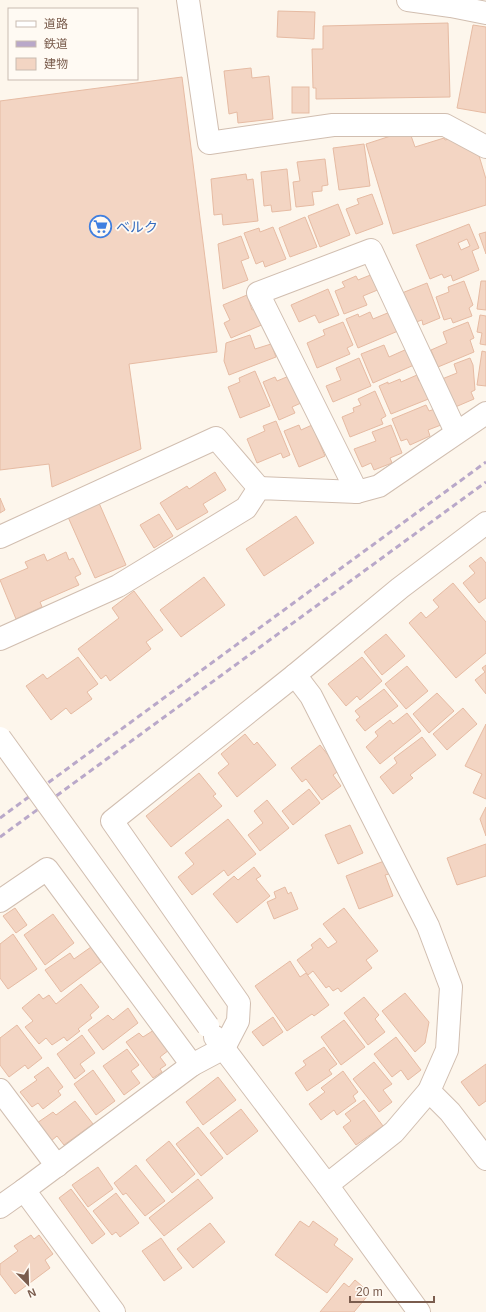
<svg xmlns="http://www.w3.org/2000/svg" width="486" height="1312" font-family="Arial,'Noto Sans JP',sans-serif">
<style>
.building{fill:#f3d5c3;stroke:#e6bba3;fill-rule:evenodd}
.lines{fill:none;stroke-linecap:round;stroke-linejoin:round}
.minor-casing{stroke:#d1beb0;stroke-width:24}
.minor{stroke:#fff;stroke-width:22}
.rail{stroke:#b9a8c9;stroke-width:3;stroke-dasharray:6 4;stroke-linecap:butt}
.minor-bridge-casing{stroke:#d1beb0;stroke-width:24;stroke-linecap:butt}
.minor-bridge{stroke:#fff;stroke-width:22}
.labels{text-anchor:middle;stroke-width:3.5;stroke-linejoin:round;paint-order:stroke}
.shop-label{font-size:14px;fill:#366cbe;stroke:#fffaf3;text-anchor:start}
</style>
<rect width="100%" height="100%" fill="#fdf6ec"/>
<g class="building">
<polygon points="278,11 315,12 314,39 277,37"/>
<polygon points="448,23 450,97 316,99 316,88 313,88 312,49 323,49 323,26"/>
<polygon points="473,25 486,27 486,113 457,108"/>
<polygon points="251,68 252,78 269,76 273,119 238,123 237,112 229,114 224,71"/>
<polygon points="182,77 217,352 129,364 141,449 52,487 49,464 0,470 0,101"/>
<rect x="292" y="87" width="17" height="26"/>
<polygon points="409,130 415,147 444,138 445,140 456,137 477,149 486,179 486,205 393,234 366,144"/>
<polygon points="364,144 370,186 339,190 333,148"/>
<polygon points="325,159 328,185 322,186 322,191 312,192 314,205 296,207 293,182 300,181 297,162"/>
<polygon points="287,169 291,210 272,212 271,205 264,206 261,172"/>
<polygon points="246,174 247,180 253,179 258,221 223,225 222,214 214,215 211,179"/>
<polygon points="372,194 383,224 356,234 346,209 359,204 357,199"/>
<polygon points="338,204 350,235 320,247 308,216"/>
<polygon points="305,217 317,247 290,257 279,228"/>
<path d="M469,224L479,248L472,251L479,270L453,281L451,275L444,278L442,274L430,279L416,245ZM467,239L470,246L461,250L458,243Z"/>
<polygon points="273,227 286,259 265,267 263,261 256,264 244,233 259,228 260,232"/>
<polygon points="486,232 486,254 479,234"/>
<polygon points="241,236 249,258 241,261 248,280 223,289 218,244"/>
<polygon points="373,274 380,289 363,296 367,305 344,314 335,291 345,287 342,282 356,276 358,280"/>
<polygon points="464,281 473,305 469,308 472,316 453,323 451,318 444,320 436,297 449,292 448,287"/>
<polygon points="481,281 486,281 486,310 477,309"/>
<polygon points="427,283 440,318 423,325 422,320 413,323 402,293"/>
<polygon points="328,289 339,315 319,323 315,315 299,322 291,305"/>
<polygon points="247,295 252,310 257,308 264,324 231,338 224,323 230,320 223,305"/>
<polygon points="370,312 373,319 390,312 398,331 358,348 346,319 358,314 359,317"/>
<polygon points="480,315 486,316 486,345 480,344 482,333 477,332"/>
<polygon points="343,322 353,345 347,348 350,354 317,368 307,343 325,335 323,330"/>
<polygon points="468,322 474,338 470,340 474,352 438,367 431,350 447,343 443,332"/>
<polygon points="250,335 255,349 271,344 276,357 229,375 224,361 226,343"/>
<polygon points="384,345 389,357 407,349 414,365 373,383 361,354"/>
<polygon points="482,351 486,352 486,386 477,385"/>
<polygon points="359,358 371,386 333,402 326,386 341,380 336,368"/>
<polygon points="470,358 473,365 475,390 471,392 474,399 453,408 442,379 457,373 454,364"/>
<polygon points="255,371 270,406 240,418 228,387 240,382 239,378"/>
<polygon points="417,375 419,381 423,379 431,398 391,414 379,386 388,382 388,384 400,379 401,382"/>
<polygon points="289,376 301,403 292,407 295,413 279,420 263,382 275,377 277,381"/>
<polygon points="375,391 386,416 381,419 383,424 350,437 342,417 354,412 353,408 361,405 358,399"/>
<polygon points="426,405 429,411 435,409 441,425 428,430 430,436 410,445 407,439 401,441 392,419"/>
<polygon points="276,421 290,455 283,458 281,453 257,463 247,439 265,431 263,426"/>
<polygon points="299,425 301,430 312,425 325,456 299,467 284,431"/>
<polygon points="391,425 402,453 390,458 392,463 374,470 371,463 362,467 354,449 376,441 372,432"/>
<polygon points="215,472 226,490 203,504 208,512 177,530 160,503 187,486 189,489"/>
<polygon points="0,498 5,510 0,513"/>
<polygon points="99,503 126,565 95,578 68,517"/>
<polygon points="159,514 173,536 154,548 140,525"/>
<polygon points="296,516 314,543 264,576 246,549"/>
<polygon points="66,552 69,560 73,558 81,574 75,577 79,585 40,602 42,607 16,619 0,580 28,568 25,562 44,554 47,561"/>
<polygon points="481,557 486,563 486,598 479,603 463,583 475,573 469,566"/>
<polygon points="204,577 225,605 181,637 160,610"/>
<polygon points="453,583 486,622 486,653 456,678 409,623 421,612 426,618 439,607 433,600"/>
<polygon points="134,591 163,630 146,642 151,649 110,681 106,675 101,679 78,649 119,618 112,608"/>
<polygon points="386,634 405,656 382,675 364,652"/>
<polygon points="78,657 98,684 87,692 92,699 71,714 66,708 51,720 26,686 43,674 47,679"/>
<polygon points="362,657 382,681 360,700 357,696 346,706 328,684"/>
<polygon points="486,665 486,694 475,680 485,672 482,668"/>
<polygon points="407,666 428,691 406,709 385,684"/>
<polygon points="384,689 398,706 365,731 356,720 360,717 355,711"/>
<polygon points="437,693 454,711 429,733 413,714"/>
<polygon points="463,708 477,724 447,750 433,734"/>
<polygon points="407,713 421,731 380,764 366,747 378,736 375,732 390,720 393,724"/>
<polygon points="486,724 486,799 473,793 482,774 465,766"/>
<polygon points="245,734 254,745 257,742 276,765 237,797 218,773 229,764 221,754"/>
<polygon points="422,737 436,755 410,775 413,778 393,794 380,777 397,763 394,758"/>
<polygon points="320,745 340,770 333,775 341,786 322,800 306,779 302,782 291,768"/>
<polygon points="199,773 216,794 213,796 222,806 171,847 146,816"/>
<polygon points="309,789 320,803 293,825 282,811"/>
<polygon points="267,800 289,828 260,851 248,835 263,823 254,811"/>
<polygon points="486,807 486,836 480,819"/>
<polygon points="228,819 256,854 228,876 224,870 192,895 178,877 194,864 185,853"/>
<polygon points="350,825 363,853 338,864 325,835"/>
<polygon points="486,844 486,876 457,885 447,858"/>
<polygon points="384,861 389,874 385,875 393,896 359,909 346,876"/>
<polygon points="254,867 261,876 256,879 270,896 237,923 213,894 234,876 238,880"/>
<polygon points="285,887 288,894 291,892 298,909 274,919 267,902 276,898 274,892"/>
<polygon points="15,908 27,925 16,933 3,916"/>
<polygon points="344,908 378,951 366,960 372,968 341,992 338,988 333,991 329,986 326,988 313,971 308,975 297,960 313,948 311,945 320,938 328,948 337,942 323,924"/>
<polygon points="53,914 74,943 45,965 24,935"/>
<polygon points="13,934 37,969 8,989 0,978 0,944"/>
<polygon points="91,947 101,962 61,992 45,970 70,953 74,959"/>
<polygon points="290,961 300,977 306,973 329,1005 314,1016 312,1014 287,1031 255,986"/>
<polygon points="81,984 99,1007 90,1015 92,1018 78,1029 80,1031 67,1041 64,1037 52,1045 46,1038 39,1044 25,1027 33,1021 22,1008 39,994 43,999 49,995 56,1004"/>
<polygon points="405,993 429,1022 425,1043 415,1052 382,1011"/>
<polygon points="364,997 379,1015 375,1019 385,1032 368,1045 344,1013"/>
<polygon points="128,1008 138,1023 103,1050 88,1030 108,1015 113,1020"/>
<polygon points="273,1017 283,1032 263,1046 252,1032"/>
<polygon points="344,1020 365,1047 341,1065 321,1037"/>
<polygon points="17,1025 42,1058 28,1069 25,1065 9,1077 0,1065 0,1038"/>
<polygon points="154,1030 169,1050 160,1057 166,1065 160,1069 162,1072 153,1078 126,1042 139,1033 143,1037"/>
<polygon points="82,1035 95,1053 80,1064 85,1071 75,1079 57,1054"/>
<polygon points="396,1037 421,1070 408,1080 401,1070 392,1077 374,1054"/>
<polygon points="324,1047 337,1064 329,1070 332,1074 307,1091 295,1073 306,1065 303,1061"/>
<polygon points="127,1049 139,1065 131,1071 140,1083 124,1095 103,1066"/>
<polygon points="374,1062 392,1084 383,1090 392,1102 379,1112 353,1079"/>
<polygon points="486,1064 486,1101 479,1106 461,1082"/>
<polygon points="48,1067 63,1087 58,1091 61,1095 43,1109 38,1103 32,1107 20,1092 37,1080 34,1077"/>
<polygon points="93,1070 115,1101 96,1115 74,1084"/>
<polygon points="343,1071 358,1092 353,1096 356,1101 337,1115 334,1110 321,1120 309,1104 325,1092 321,1088"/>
<polygon points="218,1077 236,1100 203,1125 186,1102"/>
<polygon points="364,1100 383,1126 356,1145 343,1127 351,1121 345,1114"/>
<polygon points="75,1101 93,1124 64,1145 57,1136 51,1141 37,1123 53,1112 56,1115"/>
<polygon points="241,1109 258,1131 227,1155 210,1133"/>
<polygon points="198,1127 223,1158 201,1176 176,1144"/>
<polygon points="169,1141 195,1174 172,1193 146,1160"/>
<polygon points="136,1165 165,1201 145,1216 126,1193 123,1195 114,1183"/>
<polygon points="98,1167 113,1189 88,1207 72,1185"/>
<polygon points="198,1179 213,1198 164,1236 149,1218"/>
<polygon points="71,1189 105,1234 92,1244 59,1198"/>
<polygon points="116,1193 139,1223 120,1237 116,1232 112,1235 93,1211"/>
<polygon points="300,1221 309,1227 313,1221 338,1239 334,1245 353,1259 327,1293 275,1255"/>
<polygon points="210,1223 225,1242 193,1268 177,1249"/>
<polygon points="31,1235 34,1239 39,1235 53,1254 45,1260 50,1268 15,1294 0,1274 0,1264 18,1251 14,1246"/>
<polygon points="161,1238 182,1268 164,1281 142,1251"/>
<polygon points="355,1280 370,1293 354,1312 320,1312 344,1283 349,1287"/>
</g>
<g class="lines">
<defs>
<g id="minor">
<polyline points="188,0 209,143 333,125 445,125 486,147"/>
<polyline points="408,0 451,6 486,13"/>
<polyline points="357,492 258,293 371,250 456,432"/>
<polyline points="0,537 216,438 259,488"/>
<polyline points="0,639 118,586 246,508 259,488 357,492 379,486 486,413"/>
<polyline points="295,675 311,696 428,926 451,987 447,1050 429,1091 394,1132 327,1185"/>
<polyline points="0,901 47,869 192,1065 224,1048 238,1021 239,1003 112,821 295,675 400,588 486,523"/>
<polyline points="215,1037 327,1185 419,1312"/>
<polyline points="0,1090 57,1166"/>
<polyline points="429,1091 450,1112 486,1159"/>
<polyline points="24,1190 114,1312"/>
<polyline points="0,1207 24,1190 192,1065"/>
</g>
</defs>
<use href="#minor" class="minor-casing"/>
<use href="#minor" class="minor"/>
<g class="rail">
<polyline points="0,818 486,462"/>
<polyline points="0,837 486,482"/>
</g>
<defs>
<polyline id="minor-bridge" points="0,738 208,1026"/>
</defs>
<use href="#minor-bridge" class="minor-bridge-casing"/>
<use href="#minor-bridge" class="minor-bridge"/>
</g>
<defs>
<symbol id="supermarket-ring" viewBox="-11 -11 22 22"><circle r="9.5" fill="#fffaf3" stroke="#3f7fe0" stroke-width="1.5"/><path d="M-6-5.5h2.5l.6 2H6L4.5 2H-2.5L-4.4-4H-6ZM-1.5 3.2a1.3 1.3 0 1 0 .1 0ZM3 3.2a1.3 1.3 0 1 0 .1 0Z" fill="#3f7fe0"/></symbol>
</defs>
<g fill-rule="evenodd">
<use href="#supermarket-ring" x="88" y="214" width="25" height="25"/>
</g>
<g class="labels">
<g class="shop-label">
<text x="116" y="232">ベルク</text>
</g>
</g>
<rect x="8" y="8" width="130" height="72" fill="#fffaf3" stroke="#cabbb1"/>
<rect x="16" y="21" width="20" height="6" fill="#ffffff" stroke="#cabbb1"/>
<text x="44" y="28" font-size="12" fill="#7a5c4d">道路</text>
<rect x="16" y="41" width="20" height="6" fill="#b9a8c9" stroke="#cabbb1"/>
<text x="44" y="48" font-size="12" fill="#7a5c4d">鉄道</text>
<rect x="16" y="58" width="20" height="12" fill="#f3d5c3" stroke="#cabbb1"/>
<text x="44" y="68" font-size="12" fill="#7a5c4d">建物</text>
<g transform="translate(28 1284) rotate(157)" stroke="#fffaf3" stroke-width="3" paint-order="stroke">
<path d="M0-3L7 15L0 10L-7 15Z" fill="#7a5c4d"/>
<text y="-6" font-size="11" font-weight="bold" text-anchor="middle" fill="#7a5c4d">N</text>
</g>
<path d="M350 1296v6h84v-6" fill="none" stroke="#7a5c4d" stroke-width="2"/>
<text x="356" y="1296" font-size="12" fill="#7a5c4d" stroke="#fffaf3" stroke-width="3" paint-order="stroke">20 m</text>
</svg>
